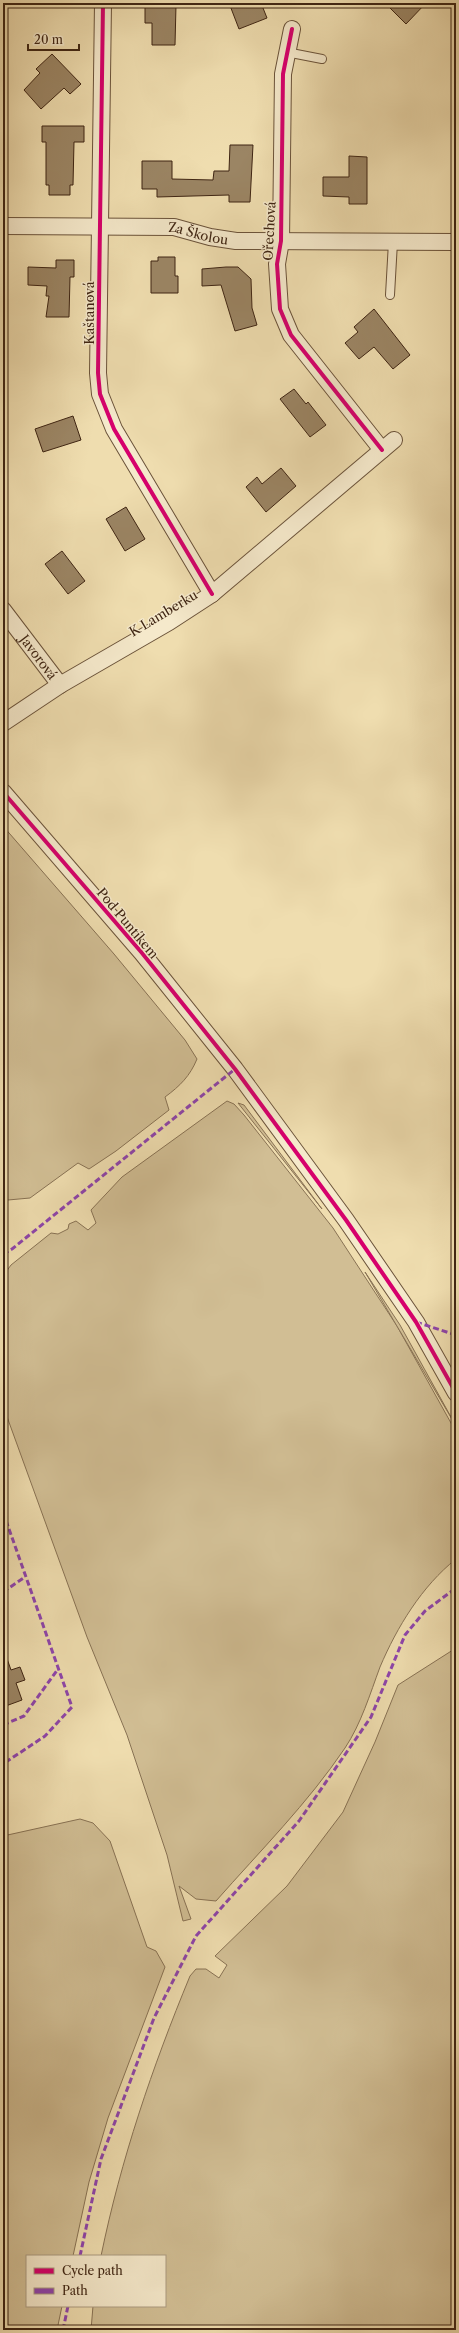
<svg xmlns="http://www.w3.org/2000/svg" width="459" height="2333" font-family="'Libre Caslon Text',serif">
<style>
.green{fill:#d1be94;stroke:#887254}
.building{fill:#9b8564;stroke:#3f2513}
.lines{fill:none;stroke-linecap:round;stroke-linejoin:round}
.lane-casing{stroke:#6b533a;stroke-width:10}
.street-casing{stroke:#6b533a;stroke-width:18}
.lane{stroke:#f5e9cb;stroke-width:8}
.street{stroke:#f5e9cb;stroke-width:16}
.quiet{stroke:#8e44ad;stroke-width:3;stroke-dasharray:6 3;stroke-linecap:butt}
.cycleway-casing{stroke:#f5e9cb;stroke-width:6}
.cycleway{stroke:#d6006c;stroke-width:4}
.labels{text-anchor:middle;stroke-width:3;stroke-linejoin:round;paint-order:stroke}
.street-label{font-size:13px;fill:#3f2513;stroke:#f5e9cb}
</style>
<rect width="100%" height="100%" fill="#efddaf"/>
<filter id="stains"><feTurbulence type="fractalNoise" baseFrequency=".005" numOctaves="4"/><feColorMatrix values="0 0 0 0 .2 0 0 0 0 .09 0 0 0 0 .02 0 0 0 .5 -.17"/></filter>
<radialGradient id="worn" r=".72"><stop offset=".6" stop-color="#630" stop-opacity="0"/><stop offset="1" stop-color="#630" stop-opacity=".3"/></radialGradient>
<g class="green">
<path d="M3,826L114,954L185,1040L197,1059C190,1076 180,1086 165,1097L169,1110L116,1151L89,1169L78,1163L30,1198L8,1200L3,1195Z"/>
<path d="M227,1101L234,1104L244,1115L333,1228L397,1326L456,1432V1559C422,1586 397,1627 380,1667C370,1694 361,1724 345,1748C308,1803 260,1851 216,1901L196,1899L179,1886L191,1919L183,1921L167,1855L127,1735L87,1637L6,1414L3,1399V1276L11,1265L51,1233L58,1234L68,1229L69,1224L76,1221L88,1230L96,1223L91,1210L122,1177Z"/>
<polygon points="238,1103 244,1105 322,1209"/>
<polygon points="365,1272 400,1325 456,1426"/>
<path d="M456,1648V2330H91L93,2306H165V2256H101C121,2159 152,2068 190,1976L196,1969H206L219,1978L227,1965L215,1956L287,1886L343,1812L375,1742L398,1685Z"/>
<polygon points="80,1819 93,1823 110,1841 147,1947 156,1951 165,1967 108,2118 89,2182 73,2256 27,2256 27,2306 62,2306 57,2330 3,2330 3,1836"/>
</g>
<g class="building">
<polygon points="153,3 176,5 175,45 152,45 152,23 145,23 145,5 153,5"/>
<polygon points="229,3 261,3 267,18 239,29"/>
<polygon points="385,3 426,3 406,24"/>
<polygon points="52,54 81,84 70,94 64,88 41,109 24,90 40,73 36,69"/>
<polygon points="42,126 84,126 84,142 74,142 73,185 70,185 70,195 49,195 49,185 46,185 46,142 42,142"/>
<polygon points="230,145 253,145 250,202 229,202 229,195 157,197 157,189 142,189 142,161 172,161 172,179 213,180 214,171 229,171"/>
<polygon points="349,156 367,157 367,204 349,204 349,197 323,196 323,177 349,177"/>
<polygon points="158,257 175,257 175,276 178,276 178,293 151,293 151,261 158,261"/>
<polygon points="56,260 74,260 74,277 70,277 69,317 46,317 49,296 46,296 47,286 28,285 28,267 56,268"/>
<polygon points="226,267 238,267 251,279 252,308 257,325 235,331 221,285 202,286 202,269"/>
<polygon points="374,309 410,355 393,369 374,347 359,359 345,343 358,332 354,327"/>
<polygon points="294,389 306,404 308,402 326,425 310,437 280,399"/>
<polygon points="73,416 81,440 43,452 35,429"/>
<polygon points="281,468 296,486 266,512 246,487 257,477 262,484"/>
<polygon points="126,507 145,539 125,551 106,519"/>
<polygon points="62,551 85,581 68,594 45,564"/>
<polygon points="5,1653 11,1670 20,1667 25,1680 16,1683 22,1700 3,1707"/>
</g>
<g class="lines">
<defs>
<g id="lane">
<polyline points="286,52 322,59"/>
<polyline points="390,295 393,242"/>
</g>
<g id="street">
<polyline points="103,3 98,373 100,394 114,429 212,594"/>
<polyline points="292,29 283,74 281,241 277,264 280,309 291,335 382,450"/>
<path id="s1" d="M3,226L174,227L210,237L236,241L456,242"/>
<path id="s2" d="M3,610L60,685"/>
<polyline points="3,723 60,685 169,622 212,594 394,440"/>
<polyline points="3,792 142,953 235,1069 346,1220 416,1322 456,1393"/>
</g>
</defs>
<use href="#lane" class="lane-casing"/>
<use href="#street" class="street-casing"/>
<use href="#lane" class="lane"/>
<use href="#street" class="street"/>
<g class="quiet">
<polyline points="3,1254 12,1249 235,1069"/>
<polyline points="416,1322 456,1335"/>
<polyline points="3,1512 72,1707 45,1736 3,1764"/>
<polyline points="3,1592 25,1577"/>
<polyline points="3,1725 24,1716 58,1669"/>
<polyline points="80,2256 101,2159 154,2018 196,1936 299,1821 371,1717 405,1635 425,1611 456,1588"/>
<polyline points="63,2330 68,2306"/>
</g>
<defs>
<g id="cycleway">
<polyline points="103,3 98,373 100,394 114,429 212,594"/>
<polyline points="292,29 283,74 281,241 277,264 280,309 291,335 382,450"/>
<polyline points="3,792 142,953 235,1069 346,1220 416,1322 456,1393"/>
</g>
</defs>
<use href="#cycleway" class="cycleway-casing"/>
<use href="#cycleway" class="cycleway"/>
</g>
<g class="labels">
<g class="street-label">
<text transform="translate(269 231) rotate(-87)" y="5">Ořechová</text>
<text dy="5" stroke="none"><textPath href="#s1" startOffset="196">Za Školou</textPath></text>
<text transform="translate(89 313) rotate(-90)" y="5">Kaštanová</text>
<text transform="translate(163 613) rotate(-31)" y="5">K Lamberku</text>
<text dy="5" stroke="none"><textPath href="#s2" startOffset="59">Javorová</textPath></text>
<text transform="translate(128 923) rotate(50)" y="5">Pod Puntíkem</text>
</g>
</g>
<rect width="459" height="2333" fill="none" stroke="#efddaf" stroke-width="16"/>
<rect x="4" y="4" width="451" height="2325" fill="none" stroke="#3f2513" stroke-width="2"/>
<rect x="8" y="8" width="443" height="2317" fill="none" stroke="#3f2513"/>
<rect x="26" y="2255" width="140" height="52" fill="#f5e9cb" stroke="#ac9b81"/>
<rect x="34" y="2268" width="20" height="6" fill="#d6006c" stroke="#ac9b81"/>
<text x="62" y="2275" font-size="12" fill="#3f2513">Cycle path</text>
<rect x="34" y="2288" width="20" height="6" fill="#8e44ad" stroke="#ac9b81"/>
<text x="62" y="2295" font-size="12" fill="#3f2513">Path</text>
<path d="M28 44v6h51v-6" fill="none" stroke="#3f2513" stroke-width="2"/>
<text x="34" y="44" font-size="12" fill="#3f2513" stroke="#f5e9cb" stroke-width="3" paint-order="stroke">20 m</text>
<rect width="100%" height="100%" filter="url(#stains)"/>
<rect width="100%" height="100%" fill="url(#worn)"/>
</svg>
